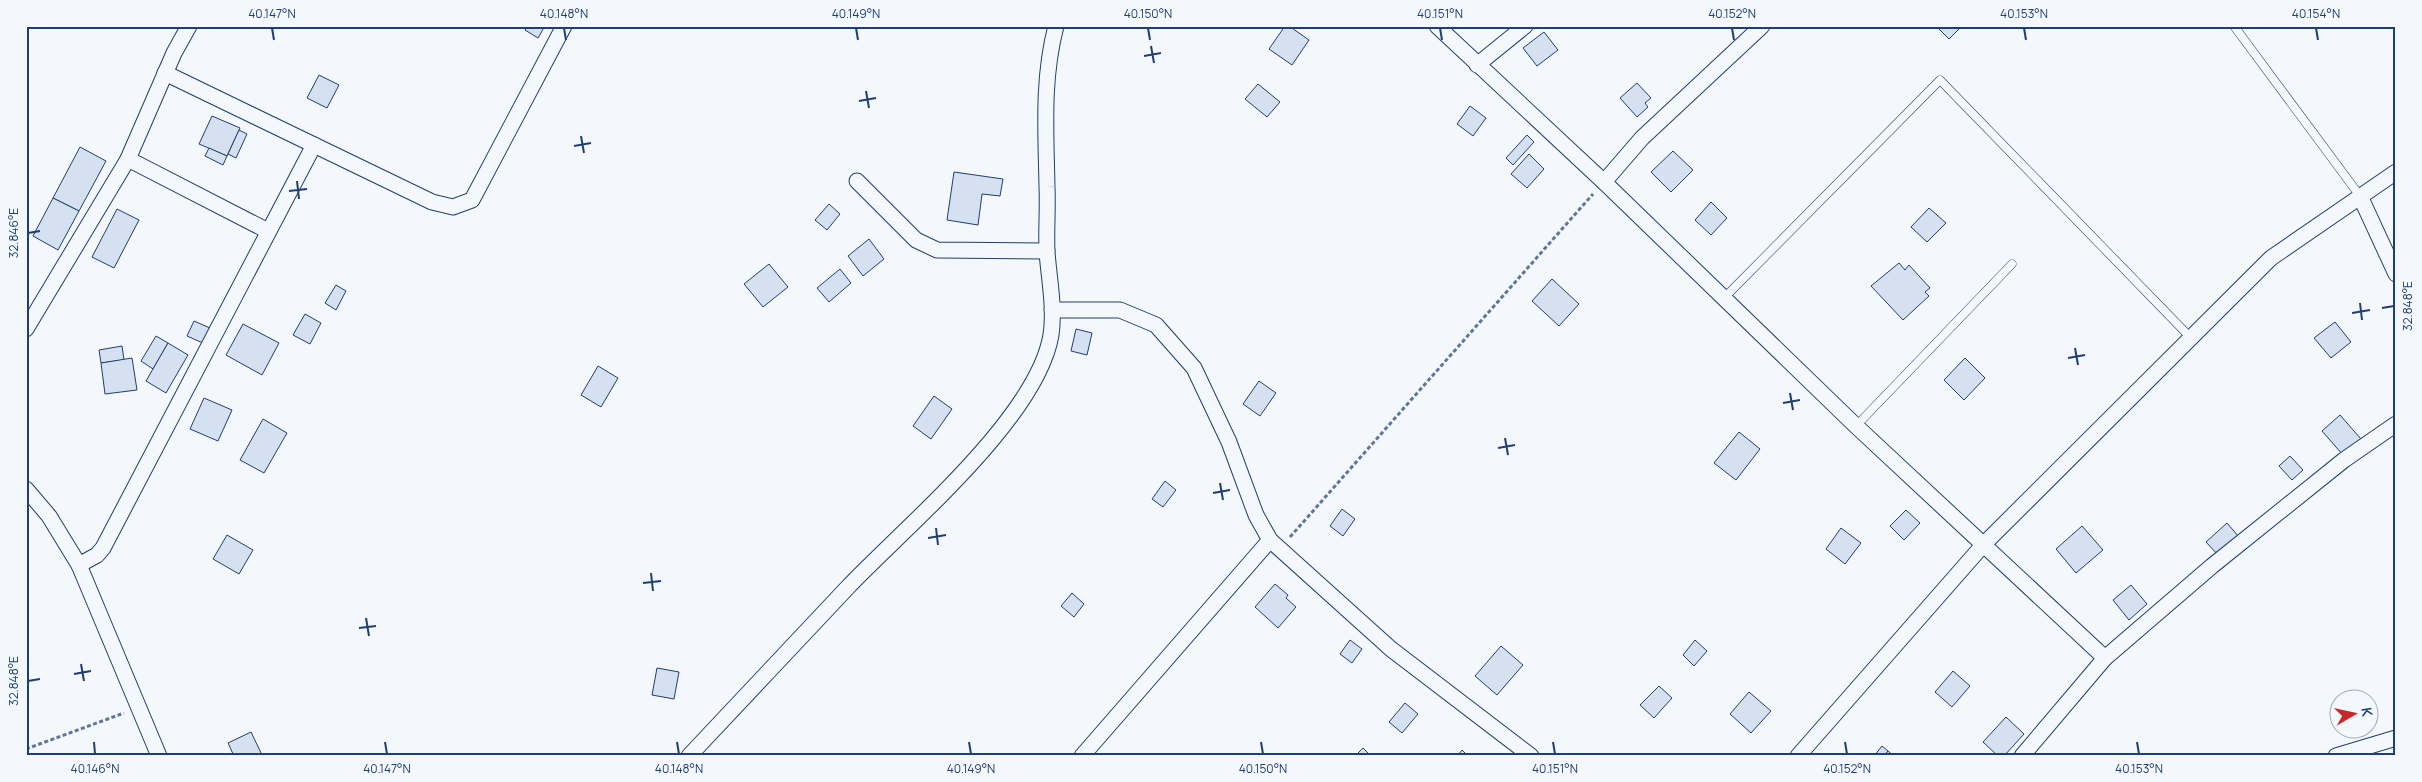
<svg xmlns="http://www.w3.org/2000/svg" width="2422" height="782" font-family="Manrope,sans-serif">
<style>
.building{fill:#d5e0f0;stroke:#1d3f73}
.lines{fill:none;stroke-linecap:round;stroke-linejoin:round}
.lane-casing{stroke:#1d3f73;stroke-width:9}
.street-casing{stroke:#1d3f73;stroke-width:17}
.path{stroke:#5e769c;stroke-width:3;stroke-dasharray:4 2.5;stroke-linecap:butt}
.lane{stroke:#f4f7fb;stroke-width:8}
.street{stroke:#f4f7fb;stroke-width:15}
.ticks{fill:none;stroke:#1d3f73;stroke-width:2}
.neatline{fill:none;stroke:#1d3f73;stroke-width:2}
.ticks-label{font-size:12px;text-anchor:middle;fill:#1d3f73}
</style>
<rect width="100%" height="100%" fill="#f4f7fb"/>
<g class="building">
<polygon points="528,26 545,26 538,38 525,30"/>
<polygon points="1285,26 1289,26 1309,40 1292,65 1269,49"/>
<polygon points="1936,26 1962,26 1949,39"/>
<polygon points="1544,32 1558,50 1537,66 1523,48"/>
<polygon points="319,75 339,85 327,108 307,98"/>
<polygon points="1637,83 1651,98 1645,103 1648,107 1637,117 1620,98"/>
<polygon points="1258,84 1280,102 1267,117 1245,99"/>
<polygon points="1470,106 1486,118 1473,136 1457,124"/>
<polygon points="212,116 240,128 227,156 199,144"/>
<polygon points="239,130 247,134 236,158 228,154"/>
<polygon points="1527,135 1534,142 1513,165 1506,158"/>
<polygon points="80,147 106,161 79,211 53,198"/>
<polygon points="209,148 227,156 223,165 205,156"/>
<polygon points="1673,151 1693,170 1671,192 1651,172"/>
<polygon points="1529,154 1544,169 1527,188 1511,174"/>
<polygon points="954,172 1003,179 1000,196 982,194 978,225 947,220"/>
<polygon points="53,198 79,211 58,250 33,236"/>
<polygon points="1711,202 1727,218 1711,235 1695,220"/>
<polygon points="829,204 840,214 827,230 815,220"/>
<polygon points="1929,208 1946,223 1927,242 1911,227"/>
<polygon points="117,209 139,220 114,268 92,257"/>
<polygon points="869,239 884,259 863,276 848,256"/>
<polygon points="1899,263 1905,270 1909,265 1930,288 1925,292 1929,296 1903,320 1871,286"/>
<polygon points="769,264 788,287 763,307 744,284"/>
<polygon points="840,269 851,283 829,302 817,288"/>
<polygon points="1552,279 1579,304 1559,326 1532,301"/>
<polygon points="336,285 346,291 336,310 325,303"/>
<polygon points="305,314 321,323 310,344 293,335"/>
<polygon points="194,321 210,328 203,343 187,336"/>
<polygon points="2335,322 2351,342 2331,358 2314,338"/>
<polygon points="243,324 279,343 262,375 226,355"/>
<polygon points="1076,329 1092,333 1087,355 1071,351"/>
<polygon points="156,336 168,343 153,369 141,361"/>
<polygon points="168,343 188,355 166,393 146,381"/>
<polygon points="122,346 124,360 101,363 99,350"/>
<polygon points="132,358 137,390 105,394 101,363"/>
<polygon points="1965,358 1985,378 1964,400 1944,380"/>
<polygon points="598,366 618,378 601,407 581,395"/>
<polygon points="1259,381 1276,393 1260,416 1243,404"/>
<polygon points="934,396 952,409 931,439 913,426"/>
<polygon points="204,398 232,410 218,441 190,429"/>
<polygon points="2340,415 2361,439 2343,455 2322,431"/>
<polygon points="263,419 287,433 264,473 240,460"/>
<polygon points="1739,432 1760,449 1736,480 1714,463"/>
<polygon points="2290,456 2303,470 2292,480 2279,466"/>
<polygon points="1165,481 1176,490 1163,507 1152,499"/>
<polygon points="1342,509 1355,519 1343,536 1330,526"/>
<polygon points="1906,510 1920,523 1904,540 1890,526"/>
<polygon points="2227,523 2239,537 2218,555 2206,542"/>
<polygon points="2082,526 2103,550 2076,573 2056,549"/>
<polygon points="1841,528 1861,543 1845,564 1826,549"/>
<polygon points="227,535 253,550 239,574 213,559"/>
<polygon points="1275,584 1288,595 1286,598 1296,607 1278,628 1255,607"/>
<polygon points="2131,585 2147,604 2129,620 2113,600"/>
<polygon points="1072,593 1084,604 1074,617 1061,606"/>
<polygon points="1350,640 1362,649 1352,663 1340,654"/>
<polygon points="1695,640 1707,651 1694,666 1683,655"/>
<polygon points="1501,646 1523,665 1497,695 1475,676"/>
<polygon points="657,668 679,672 674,699 652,695"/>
<polygon points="1953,671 1970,686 1952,707 1935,692"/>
<polygon points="1659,686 1672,698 1654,718 1640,705"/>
<polygon points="1749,692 1771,711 1751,733 1730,714"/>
<polygon points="1405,703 1418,714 1402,733 1389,722"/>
<polygon points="2006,717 2024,734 2004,756 1998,756 1983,742"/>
<polygon points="251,732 262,755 234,756 228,743"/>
<polygon points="1882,746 1888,751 1884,756 1874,756"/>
<polygon points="1363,748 1371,756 1355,756"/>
<polygon points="1462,750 1468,756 1457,756"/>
<polygon points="1888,751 1894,756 1884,756"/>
</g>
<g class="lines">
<defs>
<g id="lane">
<polyline points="2234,26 2360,196"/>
<polyline points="1724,298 1940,80 2191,338"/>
<polyline points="1856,426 2012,264"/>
</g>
<g id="street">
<polyline points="1437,26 1604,182 1856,426 2105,658"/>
<polyline points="1477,65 1525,26"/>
<polyline points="165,73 432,202 453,207 472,200 564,26"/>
<polyline points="128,159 268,231"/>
<polyline points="857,181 916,240 937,250 1047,251"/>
<polyline points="1604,182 1642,138 1762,26"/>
<polyline points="2360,196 2396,274"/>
<polyline points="1052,310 1120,310 1156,325 1194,368 1229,442 1256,515 1270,540 1391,649 1531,756"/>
<polyline points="26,329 128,159 174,53 189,26"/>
<polyline points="26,489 49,516 79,565 159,756"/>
<polyline points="79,565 97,555 103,548 314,145"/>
<path d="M689,756C742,700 795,643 848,587C906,526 1037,418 1051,335C1055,308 1049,279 1047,252C1046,230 1048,208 1047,187C1046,132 1042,79 1056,26"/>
<polyline points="1082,756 1270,540"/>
<polyline points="1798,756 1984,544 2271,258 2396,172"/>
<polyline points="2022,756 2105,658 2212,566 2344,460 2396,424"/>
<polyline points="2336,756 2396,738"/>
</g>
</defs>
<use href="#lane" class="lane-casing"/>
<use href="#street" class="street-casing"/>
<g class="path">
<polyline points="1290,537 1593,194"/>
<polyline points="26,749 124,713"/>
</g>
<use href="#lane" class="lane"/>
<use href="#street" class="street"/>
</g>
<path class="ticks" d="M272,28L274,40M564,28L566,40M856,28L858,40M1148,28L1150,40M1440,28L1442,40M1732,28L1734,40M2024,28L2026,40M2316,28L2318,40M1151,46L1154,63M1144,56L1161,53M866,91L869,108M859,101L876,98M581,136L584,153M574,146L591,143M297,181L299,199M289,191L307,189M28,233L40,231M2360,303L2362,320M2382,308L2394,306M2352,313L2370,310M2075,348L2078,365M2068,358L2085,355M1790,393L1793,410M1783,403L1800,400M1505,438L1508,455M1498,448L1515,445M1220,483L1223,500M1213,493L1230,490M936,528L938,545M928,538L946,535M651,573L653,591M643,583L661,581M366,618L369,636M359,628L376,626M81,664L84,681M74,674L91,671M28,681L40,679M94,742L95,754M385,742L387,754M677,742L679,754M969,742L971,754M1261,742L1263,754M1553,742L1555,754M1845,742L1847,754M2137,742L2139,754"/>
<rect width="2422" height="782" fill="none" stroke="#f4f7fb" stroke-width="55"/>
<g transform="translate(2354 714) rotate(81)"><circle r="24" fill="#f4f7fb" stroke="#9eadc5"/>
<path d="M0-4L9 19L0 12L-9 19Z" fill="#c62828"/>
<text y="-8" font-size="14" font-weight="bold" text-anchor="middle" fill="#1d3f73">K</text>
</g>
<rect x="28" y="28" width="2366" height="726" class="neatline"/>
<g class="ticks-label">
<text x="272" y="18">40.147°N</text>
<text x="564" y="18">40.148°N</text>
<text x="856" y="18">40.149°N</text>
<text x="1148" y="18">40.150°N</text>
<text x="1440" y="18">40.151°N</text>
<text x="1732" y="18">40.152°N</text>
<text x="2024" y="18">40.153°N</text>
<text x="2316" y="18">40.154°N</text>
<text transform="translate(14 233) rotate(-90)" y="4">32.846°E</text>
<text transform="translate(2408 306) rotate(-90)" y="4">32.848°E</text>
<text transform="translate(14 681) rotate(-90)" y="4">32.848°E</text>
<text x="95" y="773">40.146°N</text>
<text x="387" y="773">40.147°N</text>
<text x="679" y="773">40.148°N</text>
<text x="971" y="773">40.149°N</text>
<text x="1263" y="773">40.150°N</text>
<text x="1555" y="773">40.151°N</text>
<text x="1847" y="773">40.152°N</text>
<text x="2139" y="773">40.153°N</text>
</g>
</svg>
